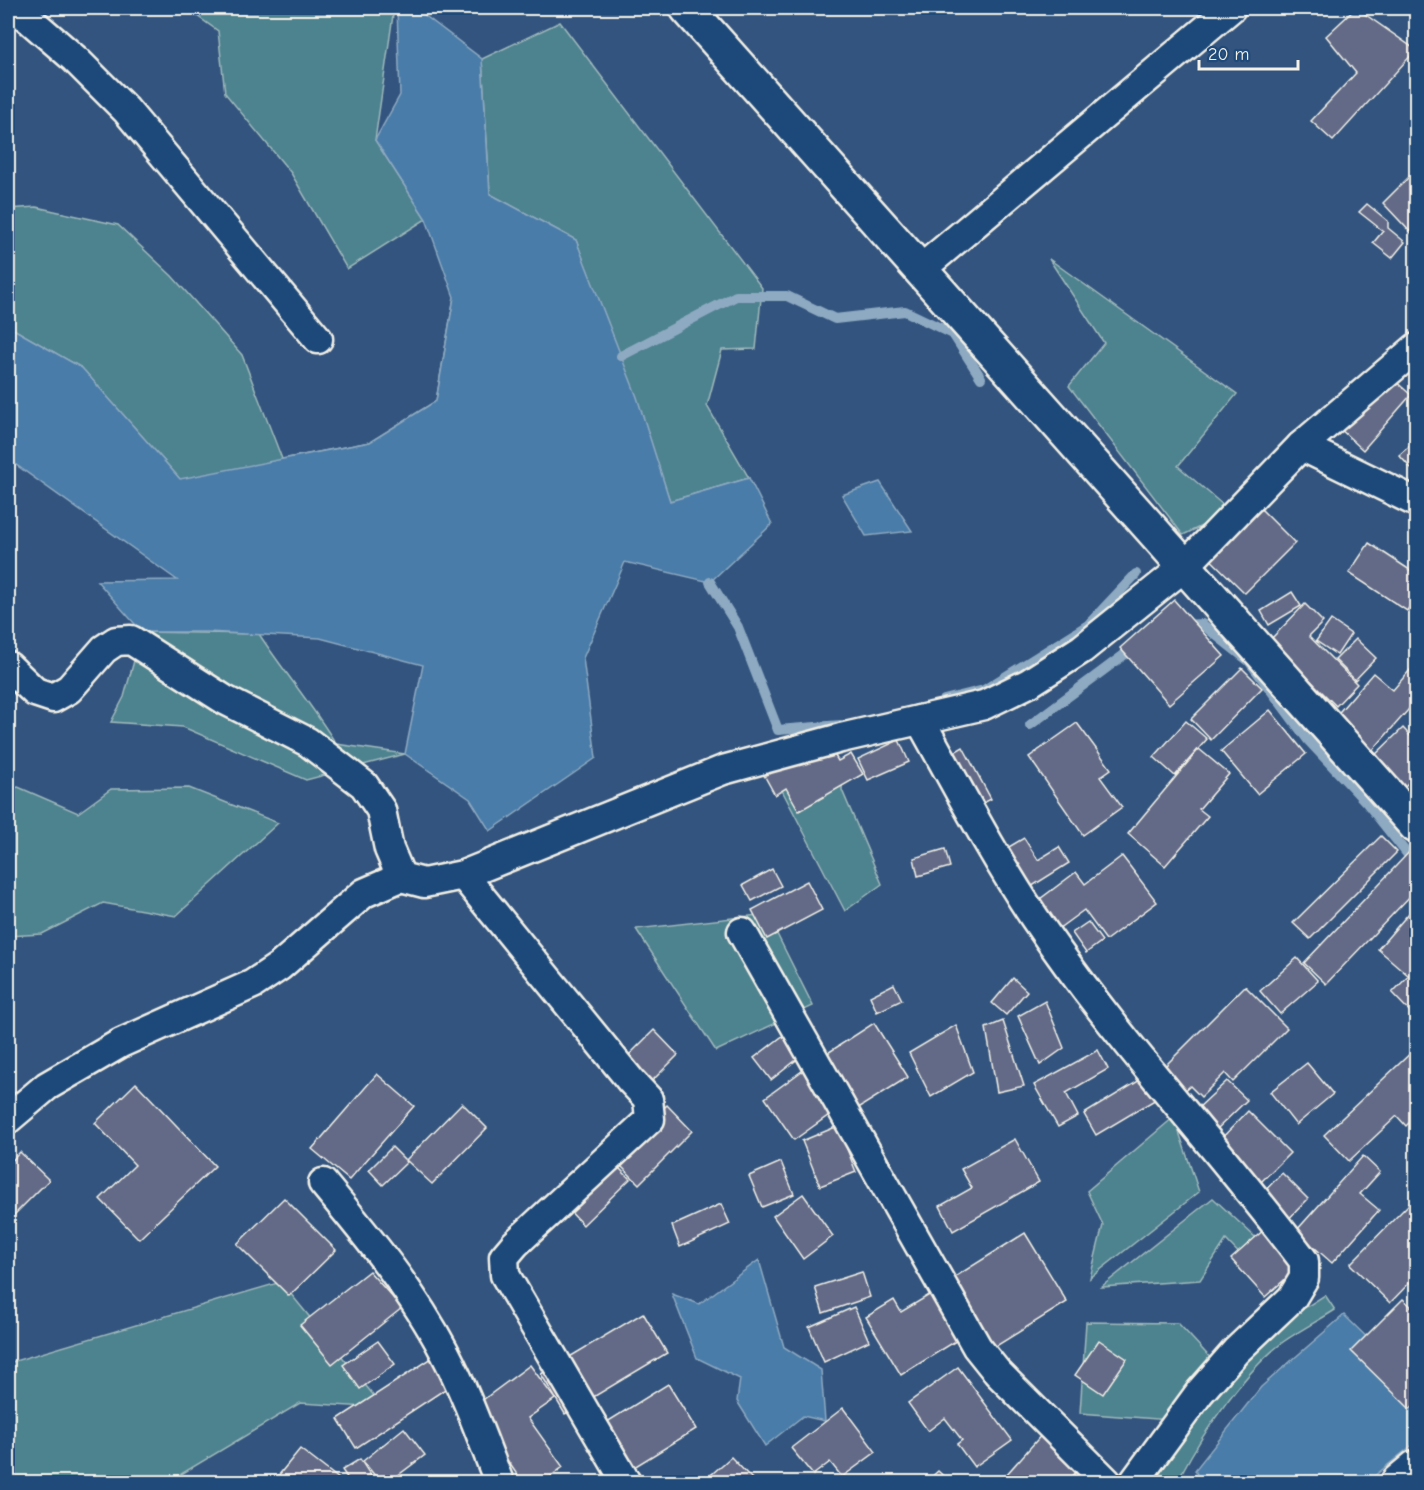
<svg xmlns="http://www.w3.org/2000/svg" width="1424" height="1490" font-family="'Comic Neue',sans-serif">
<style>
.green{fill:#4d828f;stroke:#a0babc;stroke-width:1.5}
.water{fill:#4a7ba8;stroke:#8eaac2;stroke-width:1.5}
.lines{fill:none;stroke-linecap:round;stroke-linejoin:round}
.stream{stroke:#8eaac2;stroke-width:10}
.building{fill:#636b87;stroke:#f4f1e8;stroke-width:1.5}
.minor-casing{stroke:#f4f1e8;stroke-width:33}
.tertiary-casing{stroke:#f4f1e8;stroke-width:38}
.minor{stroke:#1f4a7a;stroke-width:28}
.tertiary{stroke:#1f4a7a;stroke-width:33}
</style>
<rect width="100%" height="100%" fill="#33547e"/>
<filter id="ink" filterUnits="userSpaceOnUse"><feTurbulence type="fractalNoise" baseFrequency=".0167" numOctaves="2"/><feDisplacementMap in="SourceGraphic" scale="12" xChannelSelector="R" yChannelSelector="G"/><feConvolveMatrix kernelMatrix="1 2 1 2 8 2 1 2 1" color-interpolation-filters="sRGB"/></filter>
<g filter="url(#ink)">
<g class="green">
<polygon points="178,8 394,8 375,140 426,219 347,269 291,173 225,93 218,31 187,9"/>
<polygon points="560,22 762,288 756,349 722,350 707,406 749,478 670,501 576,240 490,194 482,59"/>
<polygon points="36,207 118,225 172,276 242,355 282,459 370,442 436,401 454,297 437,471 180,479 82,368 8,326 8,209"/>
<polygon points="1049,259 1237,394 1178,466 1231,512 1183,535 1069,386 1104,343"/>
<path d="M142,632L259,634C284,672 313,706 336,744L405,754L306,780L183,727L111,722L124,697Z"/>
<polygon points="843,770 842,790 882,884 845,911 774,775"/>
<polygon points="18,787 78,813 111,789 189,788 278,823 176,916 103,903 42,934 8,936 8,790"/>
<polygon points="767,914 813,1006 716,1051 636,929"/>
<polygon points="1174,1117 1199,1192 1090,1278 1103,1225 1087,1191"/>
<polygon points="1213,1198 1269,1250 1251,1266 1226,1240 1200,1280 1101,1287"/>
<polygon points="281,1282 384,1408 300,1403 168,1482 8,1482 8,1363"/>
<path d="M1325,1295L1335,1310C1318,1321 1300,1330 1283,1342C1244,1372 1204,1431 1181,1474L1187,1482H1149L1180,1434L1273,1328Z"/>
<polygon points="1086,1322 1178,1323 1216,1364 1170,1420 1080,1413"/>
</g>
<g class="water">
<polygon points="397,8 415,8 482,59 490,194 576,240 637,397 670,501 749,478 772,524 710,582 625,562 583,658 596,758 490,831 470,799 405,754 423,665 320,638 207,632 142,632 97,581 177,580 8,459 8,326 82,368 180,479 370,442 436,401 454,297 426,219 375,140 400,95"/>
<polygon points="880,482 912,531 866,536 842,495"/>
<polygon points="759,1260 784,1347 821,1370 825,1421 803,1416 765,1446 737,1401 740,1379 697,1358 672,1294 699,1304"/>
<polygon points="1344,1315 1416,1385 1416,1442 1367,1482 1207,1482 1199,1479 1195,1470 1261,1387"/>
</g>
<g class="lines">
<g class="stream">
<polyline points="621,356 736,296 787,296 835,319 905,311 953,334 981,378"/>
<polyline points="710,582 738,627 778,730 841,725"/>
<polyline points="1184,625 1202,624 1249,661 1308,740 1366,802 1416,865"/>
<polyline points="944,700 984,690 1088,625 1136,574"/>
<polyline points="1030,725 1136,646"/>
</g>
</g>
<g class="building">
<polygon points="1356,8 1416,50 1333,141 1311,121 1356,73 1326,36"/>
<polygon points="1416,170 1416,238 1383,203"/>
<polygon points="1367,204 1388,221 1388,228 1405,242 1392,258 1373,243 1383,231 1359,212"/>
<polygon points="1386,373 1411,395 1363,450 1338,427"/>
<polygon points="1413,443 1416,447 1416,474 1399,455"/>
<polygon points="1247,495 1295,543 1245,593 1196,545"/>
<polygon points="1369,543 1416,574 1416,596 1407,611 1349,573"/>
<polygon points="1292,592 1301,606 1269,625 1261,611"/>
<polygon points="1174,600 1224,656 1169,704 1120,648"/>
<polygon points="1305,604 1323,622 1309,636 1357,684 1336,706 1270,640"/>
<polygon points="1331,620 1351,634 1337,655 1316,641"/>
<polygon points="1356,639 1376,658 1355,680 1335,660"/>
<polygon points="1416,663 1416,701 1372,751 1334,718 1373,673 1393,690"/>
<polygon points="1242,668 1262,688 1211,740 1191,719"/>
<polygon points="1270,710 1306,754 1257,794 1221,751"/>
<polygon points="1186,721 1207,739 1175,776 1154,757"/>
<polygon points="1077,723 1111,769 1100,777 1122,807 1083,835 1029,757"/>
<polygon points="1403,728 1416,742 1416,775 1403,788 1373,757"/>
<polygon points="825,739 838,761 851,754 863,774 799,811 786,788 775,795 764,775"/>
<polygon points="899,740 909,762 868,780 858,759"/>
<polygon points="963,747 991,799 974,808 946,757"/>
<polygon points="1199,749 1229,774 1199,809 1208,816 1165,866 1128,834"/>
<polygon points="1381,836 1397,852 1310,939 1293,923"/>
<polygon points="1024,838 1038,860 1059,847 1069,863 1026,890 1002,851"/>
<polygon points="1413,848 1416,851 1416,890 1326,984 1304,963"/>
<polygon points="945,849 950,867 918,876 914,858"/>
<polygon points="1122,856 1157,902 1106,940 1084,910 1036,945 1016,917 1076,872 1085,884"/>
<polygon points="772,869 781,886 752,901 743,885"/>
<polygon points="807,881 822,910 767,939 752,910"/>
<polygon points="1416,905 1416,967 1409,976 1378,949"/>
<polygon points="1088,922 1102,941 1086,953 1072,933"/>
<polygon points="1297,958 1318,981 1280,1014 1260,991"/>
<polygon points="1416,968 1416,1018 1392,993"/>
<polygon points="1013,978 1027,991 1006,1015 992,1003"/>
<polygon points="894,984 902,1000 877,1012 870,996"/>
<polygon points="1245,986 1287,1028 1233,1082 1225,1073 1201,1097 1190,1086 1172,1103 1150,1081"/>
<polygon points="1045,1001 1064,1048 1040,1065 1018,1016"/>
<polygon points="1003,1021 1024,1086 997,1092 986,1028"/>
<polygon points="874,1023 908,1077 857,1109 823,1056"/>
<polygon points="956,1025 973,1072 931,1097 909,1053"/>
<polygon points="654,1030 678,1055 642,1091 618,1066"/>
<polygon points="789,1031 805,1053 771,1080 754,1058"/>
<polygon points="1416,1048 1416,1116 1406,1126 1397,1116 1349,1161 1324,1135"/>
<polygon points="1098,1050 1108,1069 1066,1093 1078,1116 1058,1127 1034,1085"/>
<polygon points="1307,1063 1333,1094 1296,1125 1270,1092"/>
<polygon points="806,1068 836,1110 794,1140 765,1098"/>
<polygon points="377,1074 414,1106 349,1180 312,1149"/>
<polygon points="1145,1077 1158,1098 1096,1135 1084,1114"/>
<polygon points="1227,1081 1247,1100 1217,1129 1197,1109"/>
<polygon points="136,1083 215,1166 139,1239 100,1199 135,1165 95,1123"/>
<polygon points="462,1103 487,1128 432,1184 406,1160"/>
<polygon points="667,1105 692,1131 639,1184 613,1158"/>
<polygon points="1248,1111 1290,1153 1256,1187 1214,1146"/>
<polygon points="838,1126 856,1172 820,1186 802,1141"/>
<polygon points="1015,1139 1039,1182 953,1231 940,1206 972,1188 961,1169"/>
<polygon points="392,1147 407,1162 383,1185 369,1170"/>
<polygon points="602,1151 630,1179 583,1225 556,1197"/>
<polygon points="20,1152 49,1180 8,1221 8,1165"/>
<polygon points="1363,1156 1380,1172 1360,1194 1379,1210 1332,1263 1296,1231"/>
<polygon points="781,1162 794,1194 762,1207 749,1176"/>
<polygon points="1282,1173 1308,1199 1276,1232 1250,1206"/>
<polygon points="803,1194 833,1236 803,1259 773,1216"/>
<polygon points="284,1198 336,1250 289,1296 237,1244"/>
<polygon points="1412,1201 1416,1205 1416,1276 1390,1303 1350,1264"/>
<polygon points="721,1204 730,1224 680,1247 672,1226"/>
<polygon points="1266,1228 1300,1266 1265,1297 1231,1259"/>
<polygon points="1025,1233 1067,1302 985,1353 942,1285"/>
<polygon points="369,1271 402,1308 332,1364 300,1325"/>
<polygon points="862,1272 870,1297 823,1313 815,1287"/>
<polygon points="936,1291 964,1336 901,1375 866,1317 894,1300 901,1312"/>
<polygon points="1403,1299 1416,1311 1416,1403 1410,1409 1351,1351"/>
<polygon points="854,1307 869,1341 824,1362 809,1327"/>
<polygon points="643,1313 667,1353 565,1414 541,1374"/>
<polygon points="1099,1340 1127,1359 1103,1394 1075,1375"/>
<polygon points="378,1341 395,1364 360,1389 343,1365"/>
<polygon points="438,1354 456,1382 356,1448 338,1419"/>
<polygon points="530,1365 555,1399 528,1418 563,1467 543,1482 522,1482 472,1408"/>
<polygon points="958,1367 1012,1440 974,1467 957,1444 962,1440 945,1418 928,1431 908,1403"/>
<polygon points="668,1384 696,1429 613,1480 586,1435"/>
<polygon points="843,1408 876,1452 842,1477 830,1462 813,1475 791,1448"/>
<polygon points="404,1428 425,1455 389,1482 380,1482 363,1461"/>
<polygon points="1044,1432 1082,1466 1067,1482 1014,1482 1006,1475"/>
<polygon points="300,1449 343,1482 277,1482 274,1481"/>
<polygon points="731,1457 754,1481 752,1482 703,1482"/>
<polygon points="360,1459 375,1482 350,1482 342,1470"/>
<polygon points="938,1471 950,1482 926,1482"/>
</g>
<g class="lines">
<defs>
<g id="minor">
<polyline points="16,8 75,59 126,110 318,339"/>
<polyline points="920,270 1231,8"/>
<polyline points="1301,446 1416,502"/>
<polyline points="8,666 35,692 53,698 69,689 104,649 116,641 131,640 225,700 308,742 364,785 381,810 389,849 401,877 424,883 463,875 723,770 841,738 984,705 1029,683 1082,649 1184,567 1301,446 1416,348"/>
<path d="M920,720C957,786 992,854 1034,917C1115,1038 1216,1144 1304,1261V1278L1292,1298L1236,1351L1200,1392L1134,1482"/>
<polyline points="463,875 631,1081 648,1099 650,1119 515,1244 504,1257 505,1275 626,1482"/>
<polyline points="742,932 977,1347 997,1372 1107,1482"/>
<polyline points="8,1119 47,1086 121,1043 253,984 280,966 364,893 401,877"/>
<path d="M323,1183C367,1236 412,1290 444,1351C466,1393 482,1438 499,1482"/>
</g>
<g id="tertiary">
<polyline points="687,8 1416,826"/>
<polyline points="1398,1482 1416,1467"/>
</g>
</defs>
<use href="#minor" class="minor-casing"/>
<use href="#tertiary" class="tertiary-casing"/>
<use href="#minor" class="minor"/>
<use href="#tertiary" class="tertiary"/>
</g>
</g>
<rect width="1424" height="1490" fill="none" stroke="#1f4a7a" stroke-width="30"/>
<rect x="15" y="15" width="1394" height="1460" fill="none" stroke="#f4f1e8" stroke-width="2" filter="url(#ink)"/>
<path d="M1199 60v9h99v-9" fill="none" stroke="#f4f1e8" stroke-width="3"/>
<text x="1208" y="60" font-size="18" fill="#f4f1e8" stroke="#1f4a7a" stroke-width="4.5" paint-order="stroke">20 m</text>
</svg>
